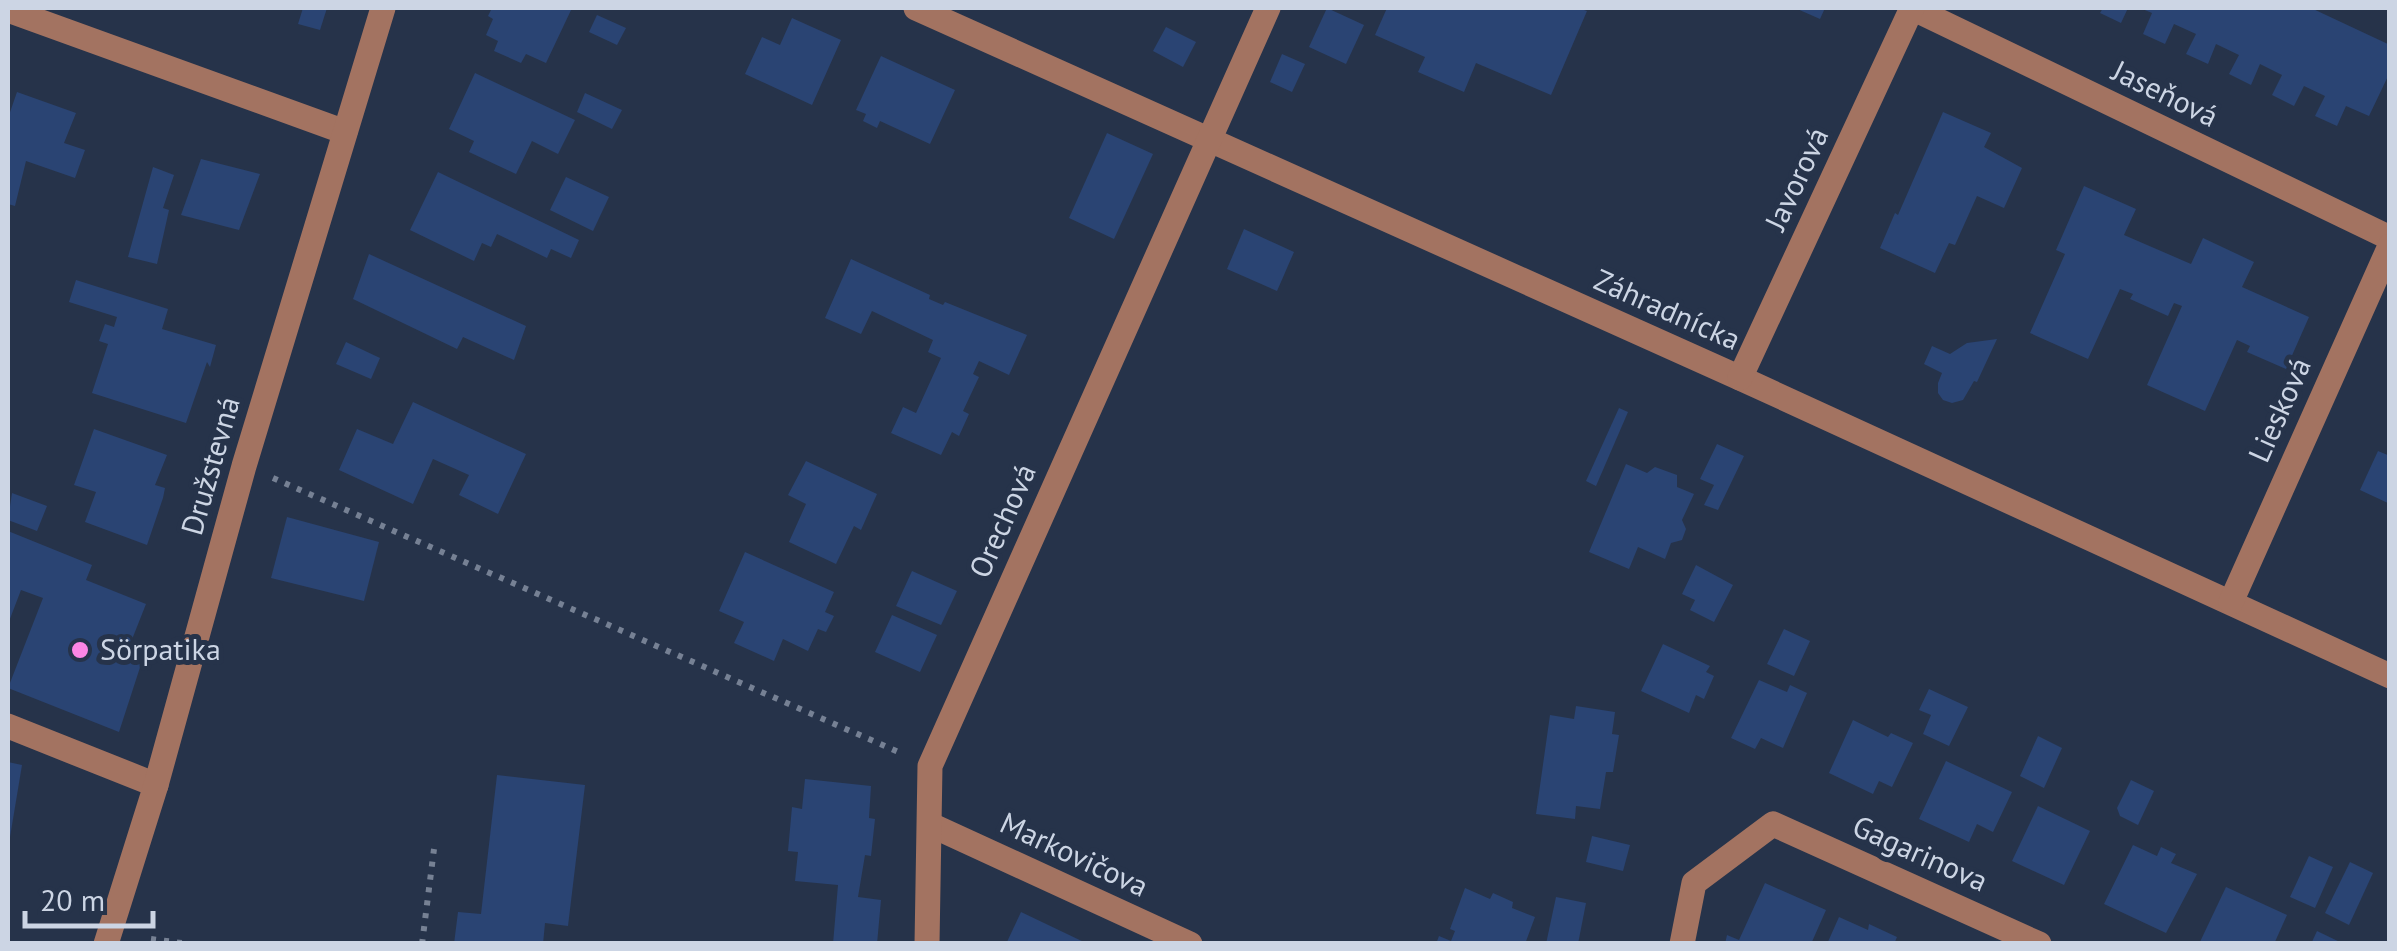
<svg xmlns="http://www.w3.org/2000/svg" width="2397" height="951" font-family="'PT Sans',sans-serif">
<style>
.building{fill:#2a4473}
.lines{fill:none;stroke-linecap:round;stroke-linejoin:round}
.path{stroke:#768194;stroke-width:6;stroke-dasharray:5 8;stroke-linecap:butt}
.minor{stroke:#a37361;stroke-width:25}
.poi-dot{fill:#fc86e4;stroke:#26334a;stroke-width:4}
.labels{text-anchor:middle;stroke-width:10;stroke-linejoin:round;paint-order:stroke}
.street-label{font-size:30px;fill:#ccd5e4;stroke:#26334a}
.poi-label{font-size:30px;fill:#ccd5e4;stroke:#26334a;text-anchor:start}
</style>
<rect width="100%" height="100%" fill="#26334a"/>
<g class="building">
<polygon points="303,8 327,8 320,30 298,24"/>
<polygon points="492,8 572,8 546,63 526,54 521,63 494,51 498,41 486,35 493,19 488,16"/>
<polygon points="1327,8 1364,25 1346,64 1309,47"/>
<polygon points="1387,8 1578,8 1587,11 1551,95 1476,63 1464,92 1418,72 1425,57 1375,35"/>
<polygon points="1795,8 1825,8 1820,19"/>
<polygon points="2103,8 2128,8 2121,23 2100,13"/>
<polygon points="2140,8 2311,8 2390,45 2390,72 2369,116 2346,106 2337,126 2315,116 2325,96 2304,86 2294,106 2272,95 2282,75 2260,64 2251,85 2229,74 2239,55 2216,44 2208,64 2186,54 2196,34 2174,24 2165,44 2143,34 2152,13"/>
<polygon points="597,15 626,28 617,45 589,32"/>
<polygon points="792,18 841,40 812,105 745,74 762,37 780,45"/>
<polygon points="1166,27 1196,42 1183,67 1153,51"/>
<polygon points="1282,54 1305,64 1292,92 1270,82"/>
<polygon points="881,56 955,90 930,144 880,121 877,128 863,121 866,114 856,110"/>
<polygon points="475,73 575,120 558,154 532,141 516,174 469,152 474,141 449,129"/>
<polygon points="17,92 76,113 64,143 85,150 75,178 26,161 15,206 8,204 8,118"/>
<polygon points="585,93 622,110 612,129 577,112"/>
<polygon points="1943,112 1991,133 1984,147 2022,168 2004,208 1977,196 1955,245 1949,243 1935,273 1880,248 1895,213 1898,215"/>
<polygon points="1107,133 1153,154 1114,239 1069,218"/>
<polygon points="201,159 260,174 239,230 181,215"/>
<polygon points="153,167 174,175 163,208 169,210 157,264 128,257"/>
<polygon points="438,172 579,240 571,258 551,249 547,258 497,234 491,247 482,243 474,261 410,230"/>
<polygon points="566,177 609,197 593,231 550,210"/>
<polygon points="2084,186 2136,209 2124,235 2191,264 2203,238 2254,262 2242,287 2309,317 2286,369 2247,352 2250,346 2237,340 2205,411 2147,385 2182,306 2174,303 2168,316 2130,299 2133,294 2120,289 2088,359 2030,333 2065,254 2056,250"/>
<polygon points="1244,229 1294,252 1277,291 1227,269"/>
<polygon points="369,254 526,326 514,360 463,337 457,349 353,299"/>
<polygon points="851,259 930,295 929,299 943,305 945,302 1027,335 1009,375 979,361 973,374 979,377 963,411 969,414 959,436 952,432 941,455 891,433 903,407 916,413 941,358 928,352 933,340 872,311 861,334 825,318"/>
<polygon points="76,280 168,309 162,329 216,345 210,367 207,362 186,423 92,393 108,344 99,341 105,324 114,327 117,317 69,302"/>
<polygon points="1997,339 1977,382 1974,381 1963,400 1952,403 1943,400 1938,393 1938,383 1942,373 1924,364 1932,346 1950,354 1967,343"/>
<polygon points="346,342 380,358 371,379 336,364"/>
<polygon points="413,402 526,454 498,514 459,495 469,475 433,459 413,504 339,470 357,429 393,444"/>
<polygon points="1619,408 1628,412 1596,486 1586,481"/>
<polygon points="94,429 167,455 155,485 165,488 163,498 147,545 85,522 96,492 74,485"/>
<polygon points="1717,444 1744,456 1718,510 1704,505 1714,485 1700,479"/>
<polygon points="2378,451 2390,456 2390,504 2360,490"/>
<polygon points="806,461 877,494 861,530 854,526 836,564 789,542 806,504 788,495"/>
<polygon points="1626,464 1647,473 1655,467 1677,475 1677,487 1694,494 1682,520 1686,529 1682,540 1671,543 1665,559 1638,547 1629,569 1589,552"/>
<polygon points="12,493 47,506 37,531 8,520"/>
<polygon points="287,517 379,542 364,601 271,578"/>
<polygon points="8,531 92,565 86,580 146,604 129,647 145,652 119,732 8,688 43,598 21,590 8,624"/>
<polygon points="745,552 834,592 825,612 834,616 826,632 818,629 808,651 783,639 774,661 734,643 744,622 719,611"/>
<polygon points="1696,565 1733,585 1714,622 1690,610 1695,600 1682,594"/>
<polygon points="912,571 957,591 941,625 896,606"/>
<polygon points="892,615 937,635 920,672 875,652"/>
<polygon points="1784,629 1810,641 1794,676 1767,664"/>
<polygon points="1663,644 1710,666 1706,672 1714,676 1704,699 1696,695 1689,713 1641,691"/>
<polygon points="1759,680 1787,692 1790,685 1807,693 1783,748 1761,738 1755,749 1731,738"/>
<polygon points="1929,689 1968,707 1949,746 1923,734 1931,715 1919,710"/>
<polygon points="1576,706 1615,712 1612,734 1619,735 1613,772 1606,772 1600,809 1576,806 1575,819 1536,814 1550,715 1574,719"/>
<polygon points="1853,720 1888,737 1891,733 1913,743 1892,787 1879,781 1873,794 1829,773"/>
<polygon points="2038,736 2062,748 2044,788 2020,776"/>
<polygon points="1946,761 2012,792 1993,832 1977,824 1969,842 1919,819"/>
<polygon points="8,762 22,765 10,837 8,837"/>
<polygon points="497,775 585,785 568,926 545,923 543,944 454,944 458,912 481,914"/>
<polygon points="805,779 871,786 869,818 875,819 871,856 865,855 858,897 881,900 877,944 833,944 838,885 795,881 798,852 788,851 792,807 802,809"/>
<polygon points="2131,780 2154,791 2138,825 2120,816 2117,808"/>
<polygon points="2038,806 2090,831 2064,885 2012,861"/>
<polygon points="1592,836 1630,845 1623,871 1586,862"/>
<polygon points="2133,845 2157,856 2161,847 2176,854 2171,863 2197,874 2166,933 2104,904"/>
<polygon points="2309,856 2333,867 2315,908 2290,897"/>
<polygon points="2350,862 2373,873 2349,925 2325,913"/>
<polygon points="1765,883 1826,910 1811,944 1725,944 1727,935 1739,940"/>
<polygon points="2226,887 2287,915 2274,944 2199,944"/>
<polygon points="1465,888 1490,899 1493,893 1513,902 1512,908 1535,917 1525,944 1436,944 1439,936 1451,941 1455,931 1450,929"/>
<polygon points="1556,897 1586,903 1578,944 1546,944"/>
<polygon points="1021,912 1088,944 1006,944"/>
<polygon points="1839,917 1868,930 1869,924 1897,937 1894,944 1827,944"/>
<polygon points="2317,931 2344,944 2311,944"/>
</g>
<g class="lines">
<g class="path">
<polyline points="273,478 903,754"/>
<polyline points="151,939 189,944"/>
<polyline points="422,944 434,849"/>
</g>
<g class="minor">
<polyline points="916,8 1740,378 2390,676"/>
<polyline points="1912,8 2390,238"/>
<polyline points="8,10 345,132"/>
<polyline points="1740,378 1912,8"/>
<polyline points="2231,602 2390,246"/>
<polyline points="8,726 156,785"/>
<polyline points="931,825 1190,944"/>
<polyline points="106,944 156,785 244,466 383,8"/>
<polyline points="927,944 930,766 1268,8"/>
<polyline points="1682,944 1694,883 1773,824 2039,944"/>
</g>
</g>
<circle class="poi-dot" cx="80" cy="650" r="10"/>
<g class="labels">
<g class="street-label">
<text transform="translate(2165 94) rotate(26)" y="10">Jaseňová</text>
<text transform="translate(1797 179) rotate(-65)" y="10">Javorová</text>
<text transform="translate(1667 310) rotate(24)" y="10">Záhradnícka</text>
<text transform="translate(2280 410) rotate(-66)" y="10">Liesková</text>
<text transform="translate(211 466) rotate(-74)" y="10">Družstevná</text>
<text transform="translate(1003 521) rotate(-66)" y="10">Orechová</text>
<text transform="translate(1920 854) rotate(24)" y="10">Gagarinova</text>
<text transform="translate(1074 855) rotate(25)" y="10">Markovičova</text>
</g>
<g class="poi-label">
<text x="100" y="660">Sörpatika</text>
</g>
</g>
<rect width="2397" height="951" fill="none" stroke="#ccd5e4" stroke-width="20"/>
<path d="M25 911v15h128v-15" fill="none" stroke="#ccd5e4" stroke-width="5"/>
<text x="40" y="911" font-size="30" fill="#ccd5e4" stroke="#26334a" stroke-width="8" paint-order="stroke">20 m</text>
</svg>
